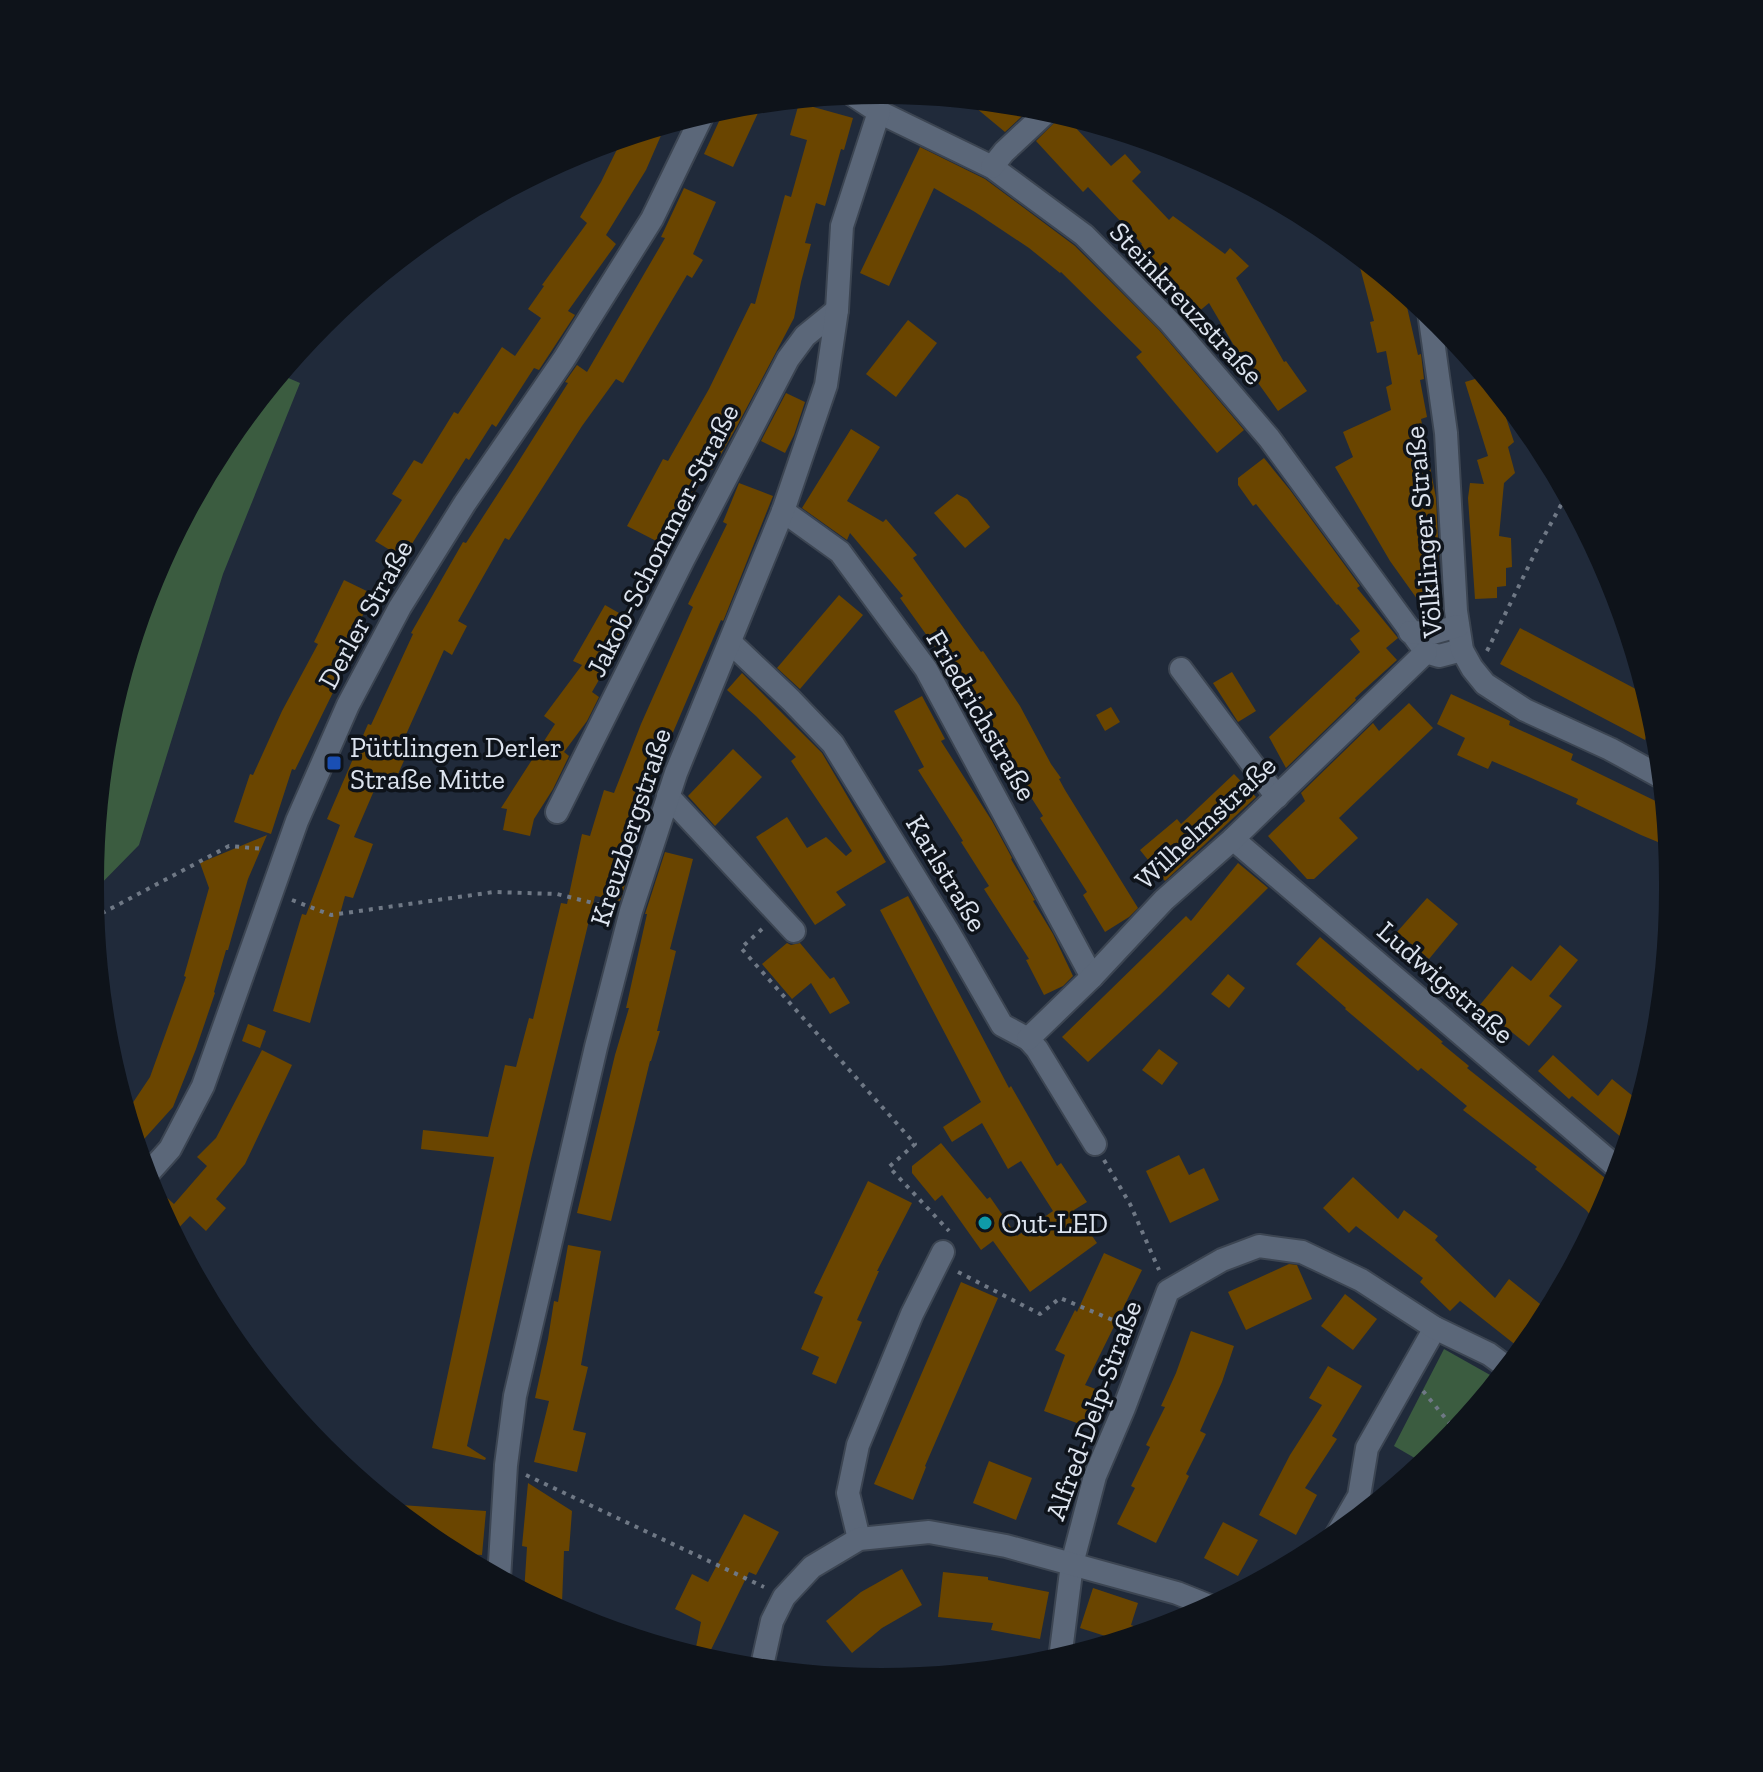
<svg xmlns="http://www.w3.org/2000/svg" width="1763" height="1772" font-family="'Zilla Slab',serif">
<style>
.green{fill:#3b5c40}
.building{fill:#6a4500}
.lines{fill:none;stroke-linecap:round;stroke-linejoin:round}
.minor-casing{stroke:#3c4552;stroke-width:26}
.path{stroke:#6f7885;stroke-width:4;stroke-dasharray:4 6;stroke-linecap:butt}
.minor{stroke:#5b6779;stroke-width:22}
.transit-dot{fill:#1a4fb4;stroke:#0e131a;stroke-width:3}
.culture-dot{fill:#0f9aa8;stroke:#0e131a;stroke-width:3}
.labels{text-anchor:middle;stroke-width:7;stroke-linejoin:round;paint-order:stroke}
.street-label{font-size:28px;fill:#dde4ef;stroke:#0e131a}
.poi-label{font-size:28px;fill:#dde4ef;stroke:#0e131a;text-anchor:start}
</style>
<rect width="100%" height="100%" fill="#202a3a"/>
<g class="green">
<polygon points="279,374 300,383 223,574 139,845 90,895 105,728 150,579 223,442"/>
<polygon points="1444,1349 1499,1380 1442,1450 1425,1464 1394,1446"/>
</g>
<g class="building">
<polygon points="964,98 999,102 1034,105 1005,132"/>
<polygon points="763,102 733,167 704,154 726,106"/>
<polygon points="799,103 853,118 844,150 841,149 825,206 816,203 805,243 811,244 801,282 794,318 736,428 712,470 708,468 666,546 627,526 663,459 668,461 709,389 751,303 755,304 785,195 791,197 807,140 790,135"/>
<polygon points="1063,114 1111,166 1125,154 1141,172 1132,181 1169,220 1173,216 1225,254 1230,248 1249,266 1236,278 1284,362 1286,361 1307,391 1278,411 1246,366 1209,303 1197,313 1138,248 1142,244 1088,187 1083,192 1036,141"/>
<polygon points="666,124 646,170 606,235 616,244 568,311 575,315 539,370 534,368 496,427 492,424 469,460 466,458 403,558 375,541 402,500 392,494 414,460 422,464 454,412 458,414 502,347 515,356 541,318 528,309 544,286 542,285 587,223 580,217 601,182 623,137"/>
<polygon points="920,147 985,179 1075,246 1159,330 1244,430 1217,453 1136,357 1142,352 1061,272 1060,273 1029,248 975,212 934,188 889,286 860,273"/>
<polygon points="684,188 716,202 693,254 703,260 692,278 687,275 623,383 616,379 582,426 509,540 505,538 458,621 467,626 452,655 444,650 404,739 412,743 393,785 379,779 354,837 373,844 353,898 345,896 310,1023 273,1011 302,914 306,915 340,825 327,819 368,724 371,725 413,634 411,633 463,542 466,543 510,475 568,383 565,382 577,365 587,372 665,238 661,237"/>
<polygon points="1356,252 1408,294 1411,306 1407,307 1418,355 1421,354 1424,379 1420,380 1427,417 1421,419 1436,498 1441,599 1425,610 1390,561 1335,467 1353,457 1343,432 1391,410 1386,387 1392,384 1386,351 1377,353 1370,322 1374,321"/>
<polygon points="908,320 937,343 896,397 866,374"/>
<polygon points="1485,376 1497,390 1514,442 1508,447 1515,473 1504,483 1499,536 1511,538 1512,567 1506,568 1506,586 1497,587 1497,598 1475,599 1468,498 1470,483 1484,484 1477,460 1488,456 1465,382"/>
<polygon points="786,393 805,402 794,435 785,453 761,441"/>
<polygon points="851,429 880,447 847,501 883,522 886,519 917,555 913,558 981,652 983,651 1020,706 1051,764 1061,778 1059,779 1065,790 1138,908 1129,917 1105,932 1083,895 1087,892 1040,818 1043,816 1004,755 953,672 900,598 903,596 850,533 847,540 802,508"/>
<polygon points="1264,458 1290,490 1360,586 1357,588 1398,638 1386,648 1397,660 1355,698 1356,700 1286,768 1269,737 1360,652 1350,639 1360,631 1338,604 1337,605 1256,504 1253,506 1238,485 1238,478"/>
<polygon points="739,483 773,496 724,619 723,621 721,620 648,791 645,790 620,867 636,850 620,901 595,896 530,1163 467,1446 486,1458 485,1460 432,1448 494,1157 421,1149 423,1130 488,1137 505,1065 516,1067 529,1018 533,1019 561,903 567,904 582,834 590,836 604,790 614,793 641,724 693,607 688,604 727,524 723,522"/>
<polygon points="957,494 967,499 990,527 965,548 934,513"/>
<polygon points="344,580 373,594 338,667 344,670 295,770 292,769 271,834 234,822 250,774 253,775 282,711 318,644 314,642"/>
<polygon points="839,595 863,615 800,689 777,668"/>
<polygon points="605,605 633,621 592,692 599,697 587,721 564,752 569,756 553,789 534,819 530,836 503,830 507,809 501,808 555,724 544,716 582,665 573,661"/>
<polygon points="1520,628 1649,696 1658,727 1659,743 1646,737 1645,740 1500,664"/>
<polygon points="1232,672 1256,711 1238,722 1213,683"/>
<polygon points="742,673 822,753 886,862 836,892 846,905 815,925 756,837 787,817 807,848 826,837 846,856 852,851 791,761 796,757 756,716 727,690"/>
<polygon points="1451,694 1510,721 1509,725 1573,754 1571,760 1666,806 1670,847 1641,835 1576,804 1578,799 1529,777 1492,761 1488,769 1457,755 1465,738 1437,724"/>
<polygon points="922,696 945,739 941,741 992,821 1012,858 1011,859 1035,900 1033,901 1053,934 1073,976 1063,986 1044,995 1026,960 1029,959 984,889 989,886 961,842 963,841 918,770 924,767 894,711"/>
<polygon points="1409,703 1433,728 1339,818 1358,838 1314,879 1307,879 1268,836 1305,801 1301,793 1373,723 1379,731"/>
<polygon points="1111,707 1120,722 1105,731 1096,715"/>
<polygon points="733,749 762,777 715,826 688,796"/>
<polygon points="1234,774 1256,797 1165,881 1140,850 1177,819 1181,824"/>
<polygon points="267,835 248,879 228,950 226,950 214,992 215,993 196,1049 173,1107 136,1148 126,1113 150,1077 186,977 184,976 209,888 200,863"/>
<polygon points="665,852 693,859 670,949 676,951 657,1031 660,1031 651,1061 650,1061 611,1221 577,1213 615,1055 629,1008 626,1008 647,914 645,914"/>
<polygon points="1238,863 1268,888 1160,995 1088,1062 1062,1037 1186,916 1191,921"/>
<polygon points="908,896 1009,1088 1011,1086 1057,1166 1061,1163 1087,1202 1074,1210 1097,1243 1030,1292 993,1241 981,1250 942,1195 935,1201 912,1173 912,1166 941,1143 987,1199 990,1197 1017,1236 1053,1211 1021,1161 1008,1169 982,1123 952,1142 943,1127 981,1102 880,910"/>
<polygon points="1427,898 1458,924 1429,959 1397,932"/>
<polygon points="1320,937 1443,1042 1441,1043 1469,1066 1467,1068 1605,1178 1614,1188 1597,1223 1586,1210 1535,1169 1537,1167 1463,1110 1467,1106 1421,1068 1418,1071 1345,1009 1346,1008 1296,964"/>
<polygon points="787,943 791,945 800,943 830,979 834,977 850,1003 830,1014 811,983 792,999 762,964"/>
<polygon points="1560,945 1578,960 1549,996 1562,1006 1529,1046 1479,1006 1512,966 1531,981"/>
<polygon points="1228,974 1245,988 1229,1008 1211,994"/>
<polygon points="248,1024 266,1031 260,1048 242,1041"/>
<polygon points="1159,1049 1178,1063 1162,1085 1142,1070"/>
<polygon points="262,1050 292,1065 245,1164 216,1199 226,1208 206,1231 190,1216 172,1235 149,1190 155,1187 174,1204 207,1166 197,1157 216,1138"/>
<polygon points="1553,1055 1598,1096 1612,1079 1640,1102 1628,1143 1572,1096 1569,1099 1538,1071"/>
<polygon points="1179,1155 1189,1175 1204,1168 1219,1200 1170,1223 1146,1171"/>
<polygon points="1353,1177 1398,1219 1404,1210 1438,1236 1435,1240 1495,1298 1509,1279 1550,1312 1543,1323 1522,1350 1460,1301 1450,1311 1420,1282 1423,1278 1356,1226 1349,1233 1323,1208"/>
<polygon points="868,1181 912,1203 877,1271 879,1271 857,1320 862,1322 836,1384 812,1374 819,1357 801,1349 823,1297 814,1293"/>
<polygon points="568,1245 601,1251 581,1365 588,1367 573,1430 586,1433 577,1472 534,1462 549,1401 535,1398 548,1339 554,1301 558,1302"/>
<polygon points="1104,1253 1142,1270 1085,1385 1098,1390 1085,1426 1044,1411 1065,1355 1055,1350 1075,1310 1077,1312"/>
<polygon points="1289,1264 1297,1265 1312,1299 1246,1330 1228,1292"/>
<polygon points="961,1282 998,1298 925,1466 926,1467 913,1500 874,1484"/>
<polygon points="1345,1294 1377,1319 1353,1350 1321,1326"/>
<polygon points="1191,1331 1234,1346 1222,1382 1200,1431 1206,1434 1186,1474 1189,1476 1156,1543 1117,1524 1135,1488 1131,1486 1150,1447 1146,1445 1165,1407 1161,1406 1176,1373"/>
<polygon points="1328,1366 1362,1386 1332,1436 1337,1439 1305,1488 1317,1495 1296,1535 1259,1515 1290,1455 1322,1405 1309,1398"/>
<polygon points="989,1461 1032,1478 1016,1520 973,1503"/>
<polygon points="528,1483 572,1511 569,1551 564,1551 562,1603 543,1602 524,1593 527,1547 522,1546"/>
<polygon points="387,1504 486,1511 482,1555 449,1553 442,1549"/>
<polygon points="744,1514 779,1532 756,1575 749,1572 706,1660 694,1657 701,1622 675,1609 692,1574 708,1582"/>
<polygon points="1223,1522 1258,1540 1238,1576 1204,1558"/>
<polygon points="902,1569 922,1605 882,1628 852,1653 826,1621 861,1592"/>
<polygon points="943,1572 988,1577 988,1580 1049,1592 1040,1639 991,1630 993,1623 938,1617"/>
<polygon points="1093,1588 1138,1603 1131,1625 1150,1632 1121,1641 1080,1628"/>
</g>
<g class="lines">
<defs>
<g id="minor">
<polyline points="850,93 879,112 992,167 1084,235 1169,321 1269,438 1426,652 1439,656 1462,650"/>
<polyline points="992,167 1004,152 1050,109"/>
<polyline points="1429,312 1446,433 1456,611 1462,650 1472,668 1485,684 1525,710 1610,749 1663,778"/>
<polyline points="783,511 840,552 926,669 1092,977"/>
<polyline points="1410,632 1433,633 1458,626"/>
<polyline points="730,642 791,700 833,744 948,931 1002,1025 1028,1039 1037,1049 1095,1144"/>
<polyline points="1181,669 1277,797"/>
<polyline points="668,796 794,931"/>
<polyline points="557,812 683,560 788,359 805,336 837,310"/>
<polyline points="1233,839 1620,1170"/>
<polyline points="1028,1039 1092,977 1164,900 1233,839 1426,652"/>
<polyline points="145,1177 170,1149 203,1086 297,821 348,705 400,607 465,503 564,359 652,219 704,112"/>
<polyline points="1336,1536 1359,1496 1367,1448 1435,1328"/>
<polyline points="859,1539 848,1493 858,1445 912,1314 943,1252"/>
<polyline points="499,1579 506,1465 515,1396 596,1047 631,911 676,773 783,511 826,385 837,310 842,226 879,112"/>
<polyline points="1060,1659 1072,1564 1095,1476 1124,1408 1168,1291 1222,1260 1259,1246 1302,1252 1361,1280 1435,1328 1489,1354 1508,1368"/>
<polyline points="761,1670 772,1621 784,1597 812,1567 859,1539 929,1532 1006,1546 1177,1593 1212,1607"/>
</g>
</defs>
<use href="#minor" class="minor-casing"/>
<g class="path">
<polyline points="1487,651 1537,549 1567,494"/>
<polyline points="292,900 331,915 494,892 557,894 609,907"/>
<polyline points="93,918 229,846 264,849"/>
<polyline points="762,929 741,948 915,1144 889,1167 949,1231"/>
<polyline points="1104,1160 1130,1204 1159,1270"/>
<polyline points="958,1272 1040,1314 1060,1298 1132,1328"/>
<polyline points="1423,1391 1451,1425 1459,1429"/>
<polyline points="526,1475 764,1587"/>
</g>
<use href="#minor" class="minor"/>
</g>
<rect class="transit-dot" x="326" y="755" width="16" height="16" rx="4"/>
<circle class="culture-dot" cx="985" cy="1223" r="8"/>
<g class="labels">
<g class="street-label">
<text transform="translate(1187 303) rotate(47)" y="10">Steinkreuzstraße</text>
<text transform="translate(1423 532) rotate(-95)" y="10">Völklinger Straße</text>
<text transform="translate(662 540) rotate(-63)" y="10">Jakob-Schommer-Straße</text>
<text transform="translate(365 614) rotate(-61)" y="10">Derler Straße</text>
<text transform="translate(982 715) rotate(60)" y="10">Friedrichstraße</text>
<text transform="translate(1205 822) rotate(-43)" y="10">Wilhelmstraße</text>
<text transform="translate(630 827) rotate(-72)" y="10">Kreuzbergstraße</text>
<text transform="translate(947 873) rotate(59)" y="10">Karlstraße</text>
<text transform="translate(1446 982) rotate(41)" y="10">Ludwigstraße</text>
<text transform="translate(1093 1410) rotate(-70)" y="10">Alfred-Delp-Straße</text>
</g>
<g class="poi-label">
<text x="350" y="757">Püttlingen Derler<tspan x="350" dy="32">Straße Mitte</tspan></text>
<text x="1001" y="1233">Out-LED</text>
</g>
</g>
<path d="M0 0H1763V1772H0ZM881 104H882A777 777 0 0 1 1659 881V891A777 777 0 0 1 882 1668H881A777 777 0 0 1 104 891V881A777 777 0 0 1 881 104Z" fill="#0e131a" fill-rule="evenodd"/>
</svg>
